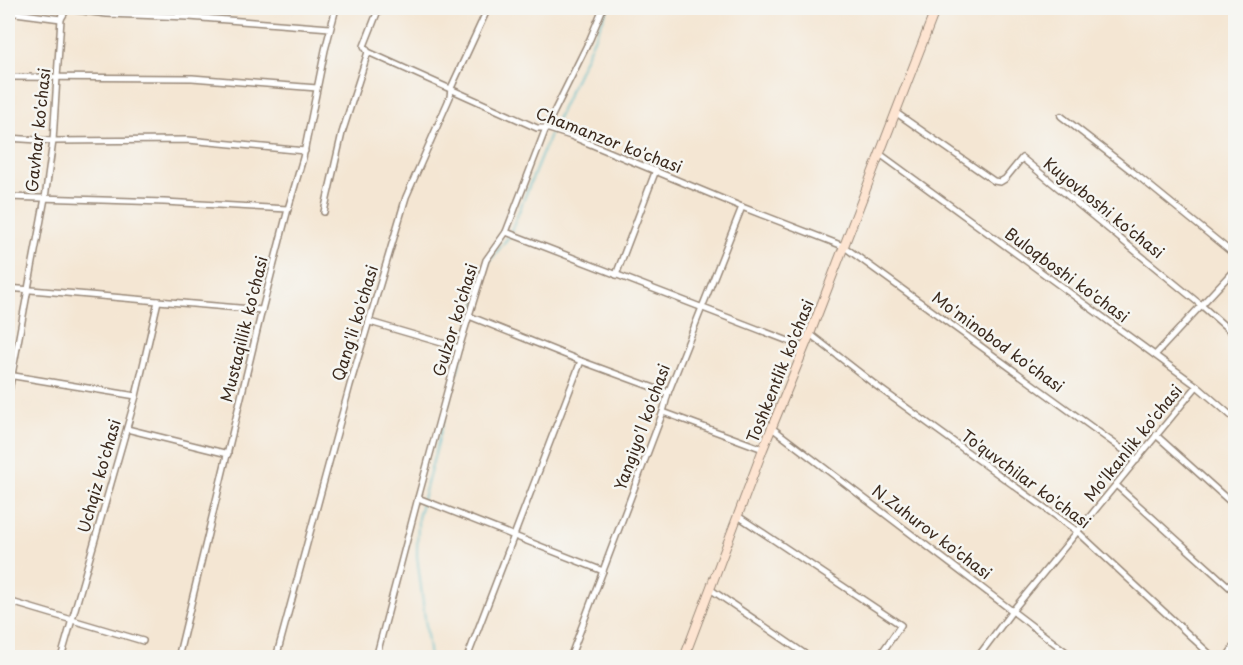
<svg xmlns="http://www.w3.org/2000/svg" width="1243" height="665" font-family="'Playpen Sans',sans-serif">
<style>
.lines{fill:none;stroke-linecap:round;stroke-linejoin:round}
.stream{stroke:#4bb8c5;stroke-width:1.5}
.minor-casing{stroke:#988878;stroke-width:8}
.secondary-casing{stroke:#988878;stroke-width:10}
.minor{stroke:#fff;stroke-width:5}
.secondary{stroke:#fde4d1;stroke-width:8}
.labels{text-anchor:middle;stroke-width:5;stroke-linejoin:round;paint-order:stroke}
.street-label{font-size:16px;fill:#3b2a1e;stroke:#f6f6f2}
</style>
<rect width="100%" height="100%" fill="#f6f6f2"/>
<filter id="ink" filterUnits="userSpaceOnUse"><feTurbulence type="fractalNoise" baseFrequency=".0167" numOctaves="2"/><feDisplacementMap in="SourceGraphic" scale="12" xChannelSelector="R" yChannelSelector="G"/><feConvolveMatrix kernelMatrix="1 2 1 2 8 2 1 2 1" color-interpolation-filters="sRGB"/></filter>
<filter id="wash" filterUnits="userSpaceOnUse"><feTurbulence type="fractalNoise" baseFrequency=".008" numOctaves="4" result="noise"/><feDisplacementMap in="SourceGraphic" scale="24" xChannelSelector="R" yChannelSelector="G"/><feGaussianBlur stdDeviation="1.35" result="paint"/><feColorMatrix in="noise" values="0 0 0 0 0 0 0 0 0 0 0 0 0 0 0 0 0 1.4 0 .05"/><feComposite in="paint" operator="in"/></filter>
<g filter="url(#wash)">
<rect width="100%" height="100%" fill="#f4e6d3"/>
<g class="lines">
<g class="stream">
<polyline points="553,128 608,8"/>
<polyline points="511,231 551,132"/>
<polyline points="430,658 417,556 418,518 447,408 488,263 510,235"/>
</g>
</g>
</g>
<g filter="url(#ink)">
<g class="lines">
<defs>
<g id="minor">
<polyline points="8,12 61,19 67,9 107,14 189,17 330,28"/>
<polyline points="368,52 537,128 546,128 571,136 742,207 843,246 1137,460"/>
<polyline points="8,77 192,78 317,88"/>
<polyline points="895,112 994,181 1000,182 1005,179 1022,158 1201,305 1236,336"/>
<polyline points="1061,116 1133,172 1236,256"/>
<polyline points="8,138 53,141 188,140 305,151"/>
<polyline points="880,154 1197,386 1236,420"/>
<polyline points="8,197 164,202 288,209"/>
<polyline points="324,212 342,133 368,52 364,46 379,8"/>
<polyline points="506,232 804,347"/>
<polyline points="616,275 656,170"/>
<polyline points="8,288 262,310"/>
<polyline points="469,316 581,361 668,393"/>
<polyline points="370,322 459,348"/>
<polyline points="810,334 878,387 1078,532 1214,658"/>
<polyline points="1155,355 1236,268"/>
<polyline points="8,375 136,396"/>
<polyline points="8,396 45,198 53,141 57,77 61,19 63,8"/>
<polyline points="663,412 763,449"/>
<polyline points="772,428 1074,658"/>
<polyline points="127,429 228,454"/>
<polyline points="1156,435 1236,507"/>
<polyline points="1116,485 1236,593"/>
<polyline points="418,498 603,571"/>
<polyline points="738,516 901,625 878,658"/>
<polyline points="710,589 811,658"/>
<polyline points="8,601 143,641"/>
<polyline points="61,658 136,396 158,301"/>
<polyline points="178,658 262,310 288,209 303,158 325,50 336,8"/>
<polyline points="276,658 350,385 406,197 450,97 451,88 488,8"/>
<polyline points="376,658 418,498 459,348 486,260 506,232 546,128 590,39 603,8"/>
<polyline points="467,658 581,361"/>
<polyline points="570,658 663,412 668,393 742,207"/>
<polyline points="977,658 1013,610 1197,386"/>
<polyline points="1226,658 1236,644"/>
</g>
<polyline id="secondary" points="684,658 763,449 810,334 936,8"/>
</defs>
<use href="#minor" class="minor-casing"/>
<use href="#secondary" class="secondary-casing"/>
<use href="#minor" class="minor"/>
<use href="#secondary" class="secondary"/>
</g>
</g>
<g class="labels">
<g class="street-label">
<text transform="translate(38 130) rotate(-84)" y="6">Gavhar ko'chasi</text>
<text transform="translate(609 140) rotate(21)" y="6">Chamanzor ko'chasi</text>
<text transform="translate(1104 208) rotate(39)" y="6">Kuyovboshi ko'chasi</text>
<text transform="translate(1067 275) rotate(36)" y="6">Buloqboshi ko'chasi</text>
<text transform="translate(455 320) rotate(-73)" y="6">Gulzor ko'chasi</text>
<text transform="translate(355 323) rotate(-73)" y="6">Qang'li ko'chasi</text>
<text transform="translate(244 329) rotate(-76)" y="6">Mustaqillik ko'chasi</text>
<text transform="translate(998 342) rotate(36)" y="6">Mo'minobod ko'chasi</text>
<text transform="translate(780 371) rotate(-68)" y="6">Toshkentlik ko'chasi</text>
<text transform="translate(642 427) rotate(-70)" y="6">Yangiyo'l ko'chasi</text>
<text transform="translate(1133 443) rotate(-51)" y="6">Mo'lkanlik ko'chasi</text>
<text transform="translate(99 476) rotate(-74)" y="6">Uchqiz ko'chasi</text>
<text transform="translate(1026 479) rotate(36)" y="6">To'quvchilar ko'chasi</text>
<text transform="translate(932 532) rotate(37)" y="6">N.Zuhurov ko'chasi</text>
</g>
</g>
<rect width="1243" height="665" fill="none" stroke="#f6f6f2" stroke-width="30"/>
</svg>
